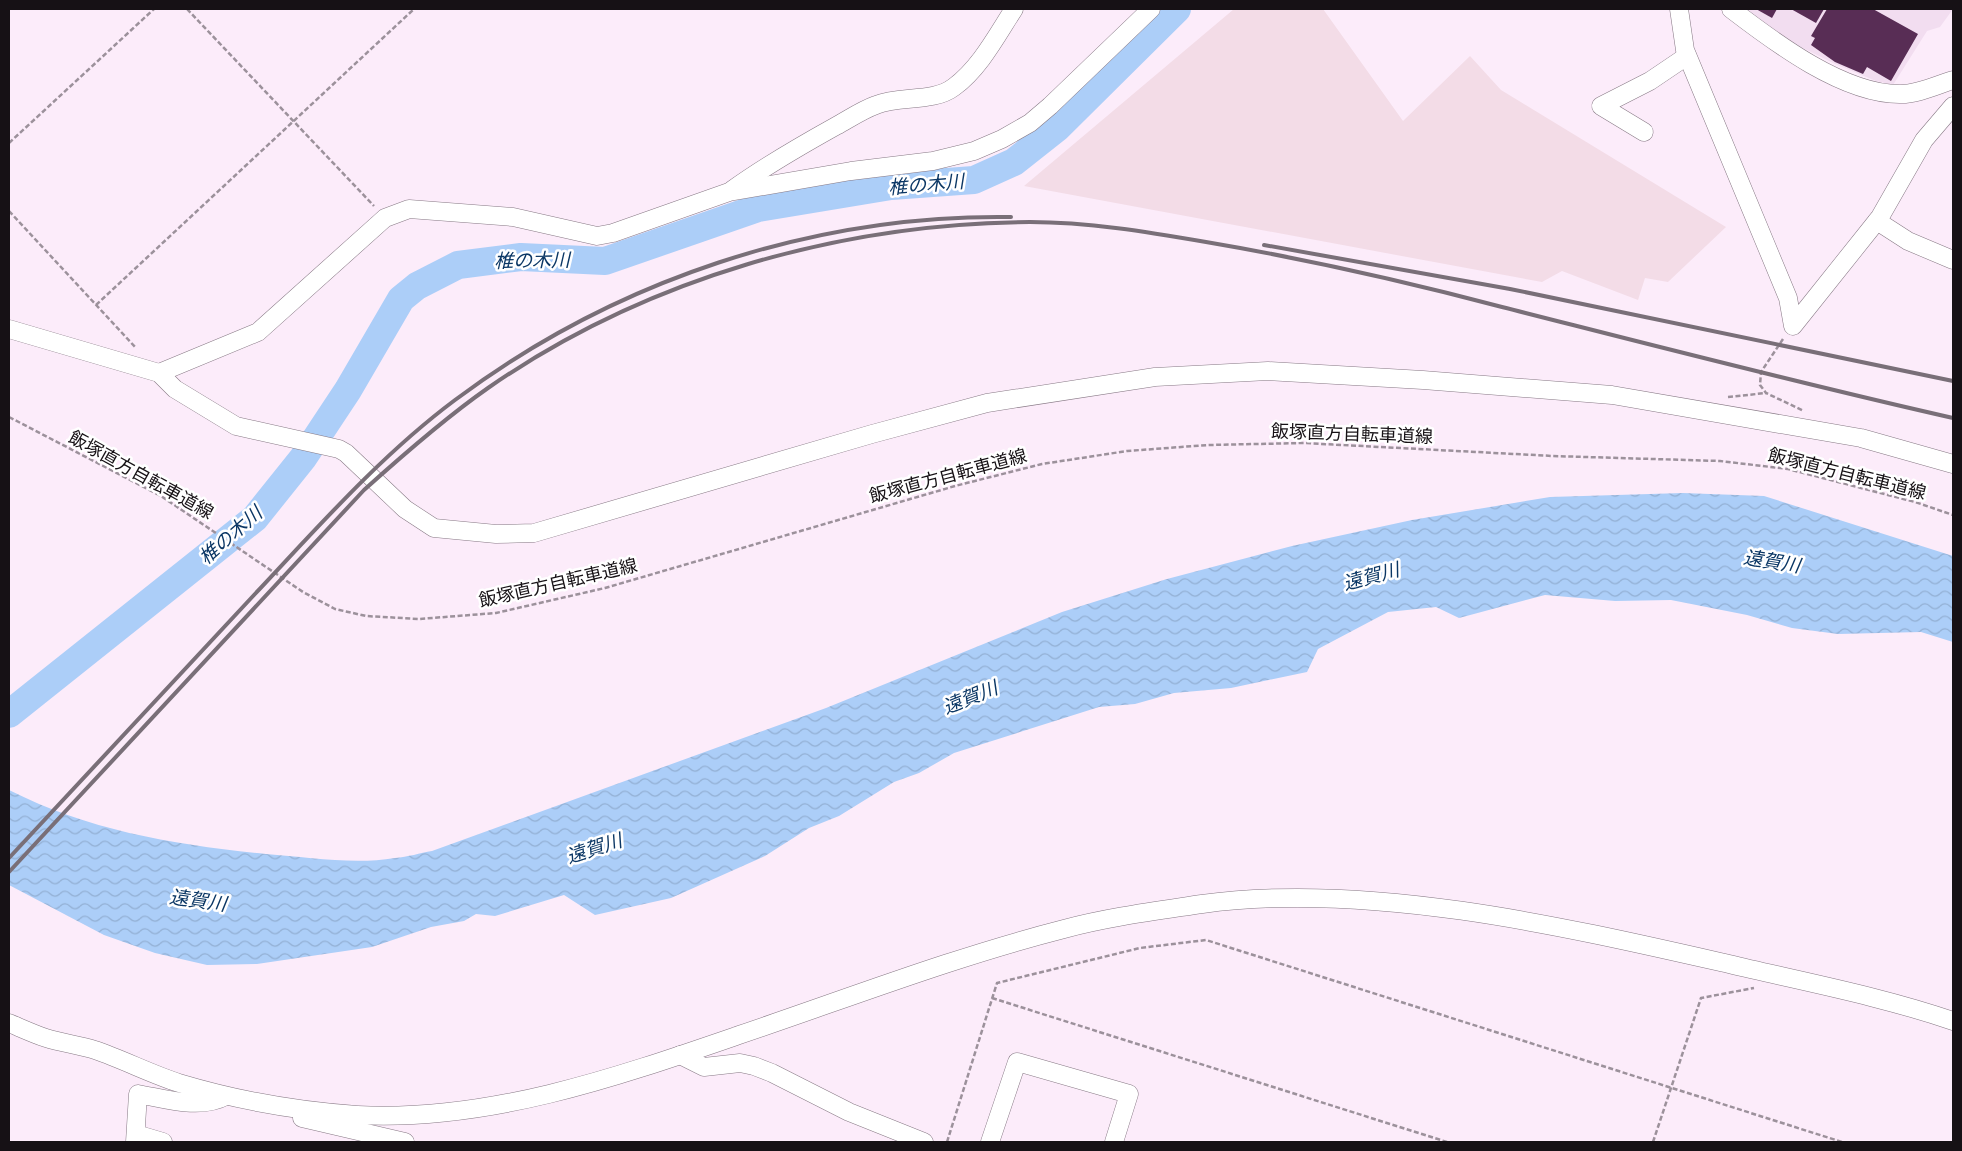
<svg xmlns="http://www.w3.org/2000/svg" width="1962" height="1151" font-family="Jost,'Noto Sans JP',sans-serif">
<style>
.built{fill:#f2ddf0}
.industrial{fill:#f3dce7}
.water{fill:url(#water-waves)}
.lines{fill:none;stroke-linecap:round;stroke-linejoin:round}
.river{stroke:#accef8;stroke-width:28}
.building{fill:#582d55}
.minor-casing{stroke:#877985;stroke-width:19}
.path{stroke:#9c919b;stroke-width:2.5;stroke-dasharray:5 2.5;stroke-linecap:butt}
.minor{stroke:#fff;stroke-width:18}
.rail{stroke:#796f78;stroke-width:4}
.labels{text-anchor:middle;stroke-width:5;stroke-linejoin:round;paint-order:stroke}
.street-label{font-size:18px;fill:#161115;stroke:#fff}
.water-label{font-size:19px;font-style:italic;fill:#0b3765;stroke:#fff}
</style>
<defs>
<pattern id="water-waves" width="16" height="10" patternUnits="userSpaceOnUse" patternTransform="scale(1.25)"><rect width="16" height="10" fill="#accef8"/><path d="M0 5q4-4 8 0t8 0" fill="none" stroke="#93b0d4"/></pattern>
</defs>
<rect width="100%" height="100%" fill="#fcecfa"/>
<polygon class="built" points="1744,9 1953,9 1940,27 1927,31 1893,85 1876,81 1835,64 1791,42"/>
<polygon class="industrial" points="1234,9 1323,9 1403,121 1470,56 1501,90 1726,227 1668,282 1645,278 1638,300 1562,271 1542,282 1024,186"/>
<path class="water" d="M1683,493L1764,496L1953,556V642L1921,632L1838,634L1792,628L1747,615L1671,600L1615,601L1545,595L1459,618L1436,607L1388,612L1318,649L1307,672L1231,688L1174,693L1135,704L1099,707L954,753L919,773L894,782L839,816L809,828L765,856L671,898L595,915L564,895L495,916L476,914L464,921L431,927L372,947L257,964L207,965L155,953L104,935L9,885V790C90,831 176,845 266,854C308,857 353,865 395,858C408,857 420,853 432,851L826,708L1062,612L1167,579L1292,546L1412,520L1550,497Z"/>
<g class="lines">
<polyline class="river" points="9,714 255,518 303,458 348,390 401,299 417,286 458,265 521,257 605,261 758,208 891,186 974,180 1014,162 1057,128 1177,9"/>
</g>
<g class="building">
<polygon points="1756,9 1777,9 1772,18"/>
<polygon points="1791,9 1824,9 1816,23"/>
<polygon points="1827,9 1873,9 1918,34 1891,81 1867,67 1863,74 1835,62 1811,45 1815,38 1811,36"/>
</g>
<g class="lines">
<defs>
<g id="minor">
<polyline points="1679,9 1685,50 1788,298 1793,326 1880,217 1924,140 1953,106"/>
<path d="M1731,9C1774,42 1844,95 1901,94C1918,94 1937,85 1953,80"/>
<polyline points="1644,132 1601,106 1650,81 1687,56"/>
<path d="M732,190C765,166 800,146 836,126C849,119 862,110 876,105C900,95 933,103 954,87C980,68 997,35 1014,9"/>
<polyline points="1877,221 1908,241 1953,260"/>
<polyline points="9,329 159,373 175,389 236,426 339,449 346,453 405,509 434,528 496,534 534,533 872,434 987,403 1155,377 1268,371 1423,380 1612,395 1861,438 1953,464"/>
<polyline points="159,373 258,332 385,218 409,209 513,217 597,236 613,233 729,192 851,171 933,161 974,151 1002,139 1030,123 1050,106 1151,9"/>
<path d="M9,1023C21,1028 34,1034 46,1038C62,1043 79,1045 95,1050C124,1060 151,1074 179,1083C236,1100 298,1111 357,1115C488,1122 617,1077 739,1035C846,999 954,957 1064,929C1109,917 1156,911 1202,904C1369,881 1566,927 1729,964C1804,982 1880,996 1953,1021"/>
<polyline points="680,1055 704,1067 740,1063 754,1066 772,1073 849,1112 924,1142"/>
<polyline points="302,1118 405,1142"/>
<polyline points="136,1134 163,1142"/>
<path d="M135,1142L138,1094C166,1099 200,1110 226,1096"/>
<polyline points="990,1142 1017,1062 1129,1094 1114,1142"/>
</g>
</defs>
<use href="#minor" class="minor-casing"/>
<g class="path">
<polyline points="187,9 374,206"/>
<polyline points="9,143 154,9"/>
<polyline points="9,211 136,348"/>
<polyline points="96,305 414,9"/>
<polyline points="1783,339 1761,372 1760,385 1766,393 1804,411"/>
<polyline points="1728,397 1766,393"/>
<polyline points="9,417 161,496 303,592 335,609 366,616 419,619 496,613 605,588 955,486 1042,464 1127,451 1208,445 1304,443 1553,456 1720,461 1788,469 1915,502 1953,515"/>
<polyline points="992,998 1447,1142"/>
<polyline points="947,1142 997,983 1140,948 1206,940 1842,1142"/>
<polyline points="1653,1142 1701,998 1754,988"/>
</g>
<use href="#minor" class="minor"/>
<g class="rail">
<polyline points="1264,245 1510,289 1953,381"/>
<path d="M9,858C91,770 173,682 254,595C318,527 380,456 455,400C614,281 812,214 1011,217"/>
<path d="M9,872L364,490C404,454 445,418 488,388C645,279 840,223 1030,222C1088,222 1148,232 1206,242C1306,259 1404,281 1502,307C1652,345 1802,384 1953,418"/>
</g>
</g>
<g class="labels">
<g class="street-label">
<text transform="translate(1352 434) rotate(2)" y="6">飯塚直方自転車道線</text>
<text transform="translate(1847 474) rotate(14)" y="6">飯塚直方自転車道線</text>
<text transform="translate(141 475) rotate(29)" y="6">飯塚直方自転車道線</text>
<text transform="translate(948 476) rotate(-15)" y="6">飯塚直方自転車道線</text>
<text transform="translate(558 583) rotate(-13)" y="6">飯塚直方自転車道線</text>
</g>
<g class="water-label">
<text transform="translate(926 184) rotate(-5)" y="7">椎の木川</text>
<text transform="translate(532 260) rotate(-1)" y="7">椎の木川</text>
<text transform="translate(230 535) rotate(-41)" y="7">椎の木川</text>
<text transform="translate(1772 561) rotate(9)" y="7">遠賀川</text>
<text transform="translate(1371 576) rotate(-15)" y="7">遠賀川</text>
<text transform="translate(970 697) rotate(-22)" y="7">遠賀川</text>
<text transform="translate(594 848) rotate(-18)" y="7">遠賀川</text>
<text transform="translate(198 900) rotate(8)" y="7">遠賀川</text>
</g>
</g>
<rect width="1962" height="1151" fill="none" stroke="#161115" stroke-width="20"/>
</svg>
